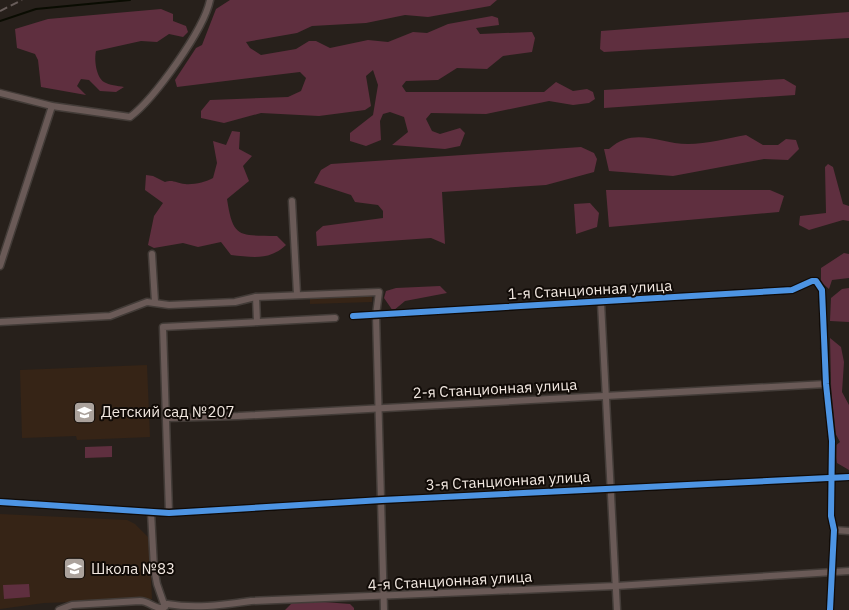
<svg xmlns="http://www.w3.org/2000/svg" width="849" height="610" font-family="'IBM Plex Sans',sans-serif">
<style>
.built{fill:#362416}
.green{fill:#5f2f3f}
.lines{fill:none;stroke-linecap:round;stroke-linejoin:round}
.stream{stroke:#0a0c02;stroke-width:2}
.minor-casing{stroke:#433c38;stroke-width:9}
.minor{stroke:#6a5a57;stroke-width:6}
.rail{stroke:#685d5a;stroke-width:2;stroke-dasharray:8 4;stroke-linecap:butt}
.cycleway-casing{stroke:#110b07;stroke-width:9}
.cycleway{stroke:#4d94e3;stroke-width:6}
.labels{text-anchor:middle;stroke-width:4;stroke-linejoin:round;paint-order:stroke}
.street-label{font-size:15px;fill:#f2e8e1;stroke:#110b07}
.poi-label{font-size:15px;fill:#f2e8e1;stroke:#110b07;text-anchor:start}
</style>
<rect width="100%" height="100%" fill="#27201b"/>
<g class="built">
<polygon points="372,296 372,302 310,304 310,299"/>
<polygon points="147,365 150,437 77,440 76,436 22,438 20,370"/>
<polygon points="0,514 127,520 135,524 149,538 152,599 44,603 0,609"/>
</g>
<g class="green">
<polygon points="230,0 497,0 490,6 428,17 405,15 366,23 312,26 297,33 246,42 250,48 261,55 296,49 309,41 316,41 330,48 368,40 388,42 413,32 427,33 448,24 492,16 498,18 499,25 476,28 480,34 532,32 535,38 532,52 503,56 487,69 457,68 438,80 406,81 402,86 406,92 544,92 556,82 573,91 587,89 593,92 595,99 589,103 573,105 549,101 486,114 431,113 426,119 432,131 440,134 460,128 465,133 460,146 445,149 392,145 408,132 404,117 390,112 383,114 380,121 381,140 366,146 350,141 350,133 373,115 378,85 373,70 366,76 371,106 365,110 319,116 261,113 224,123 201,118 201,111 210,100 288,97 301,91 306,78 300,72 177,87 175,80 196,48 202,45 216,9"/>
<path d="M161,9L173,14V21L186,26L188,32L183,37L169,34L157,42L141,41L96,51C94,59 96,77 104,82C109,85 118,86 124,87L116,92L100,91L89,80L81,79L77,86L86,95L41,87L38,60L35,54L17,48L15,29L48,19Z"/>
<polygon points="849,12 849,38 604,52 600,49 601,31"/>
<polygon points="784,79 796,86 795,95 604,108 604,90"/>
<path d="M232,131L240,132L239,149L252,156L243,166L249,181L227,199C233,239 239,235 277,236L286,245C269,261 252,257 231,255L221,242L198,247L183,243L154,248L148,245L154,216L163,203L145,190L146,175L153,176L165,182C173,179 176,183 185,184C193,185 206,182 213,178L217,163L213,141L226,145Z"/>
<path d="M746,135L763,145H778L786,139L796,140L799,149L788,160L764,159L673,176L609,171L604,149H609C635,126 658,144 688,144C707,144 728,138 746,135Z"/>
<polygon points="581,147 594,153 597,159 594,172 546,185 442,192 445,244 431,238 317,246 316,232 323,226 383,218 383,211 378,205 355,202 351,195 314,183 321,170 331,164"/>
<polygon points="828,164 833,167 843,204 849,206 849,221 843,220 809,230 799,225 800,216 826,213 825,167"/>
<polygon points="606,190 770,190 784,196 779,212 609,227"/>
<polygon points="590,203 599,213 597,227 576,234 574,204"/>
<polygon points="844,253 849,254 849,278 832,280 829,289 821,282 821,268"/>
<polygon points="440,286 447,293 405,301 393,311 384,298 386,291 396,288"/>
<polygon points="849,288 849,322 830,321 831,298 842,289"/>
<polygon points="830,338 841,347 844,362 842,392 849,405 849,470 837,463 834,447 840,442 832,427"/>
<polygon points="112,446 112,457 85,458 85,447"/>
<polygon points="29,584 30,597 4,599 3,585"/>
<polygon points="311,601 350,604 354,608 354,610 285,610 292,603"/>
</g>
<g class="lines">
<polyline class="stream" points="0,21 36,9 130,0"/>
<defs>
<g id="minor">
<path d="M0,93L52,106L130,117C154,99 204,30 210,0"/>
<polyline points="292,201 297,294"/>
<polyline points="152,254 155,302"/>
<polyline points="0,266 52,106"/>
<polyline points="256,297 257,322"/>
<polyline points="601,303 617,610"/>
<polyline points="353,316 792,290 812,281 816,281 822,290 826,384 832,441 831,516 834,530 830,610"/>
<polyline points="0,322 110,316 147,302 169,305 235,302 256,297 379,292 376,315 384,610"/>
<polyline points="166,418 238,416 826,384"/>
<polyline points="0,502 169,513 382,500 849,477"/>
<polyline points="151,512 154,568 157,584 165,607"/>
<polyline points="169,513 163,327 335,318"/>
<polyline points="834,530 849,531"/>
<path d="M59,610L72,605L140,601C149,601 154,609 163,608L167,604C196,609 222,605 251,601L616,586L849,571"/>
</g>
</defs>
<use href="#minor" class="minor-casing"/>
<use href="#minor" class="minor"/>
<polyline class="rail" points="0,11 22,0"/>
<defs>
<g id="cycleway">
<polyline points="353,316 792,290 812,281 816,281 822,290 826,384 832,441 831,516 834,530 830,610"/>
<polyline points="0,502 169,513 382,500 849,477"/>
</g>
</defs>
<use href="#cycleway" class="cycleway-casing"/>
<use href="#cycleway" class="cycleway"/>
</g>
<defs>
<symbol id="school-square" viewBox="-11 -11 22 22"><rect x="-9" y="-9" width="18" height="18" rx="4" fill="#aba29c" stroke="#110b07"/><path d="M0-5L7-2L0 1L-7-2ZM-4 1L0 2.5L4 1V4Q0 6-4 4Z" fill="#fff"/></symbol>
</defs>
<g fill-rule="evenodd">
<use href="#school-square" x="72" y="400" width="25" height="25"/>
<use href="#school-square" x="62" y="556" width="25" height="25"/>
</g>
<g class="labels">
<g class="street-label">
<text transform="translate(590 290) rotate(-3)" y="5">1-я Станционная улица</text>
<text transform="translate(495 389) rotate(-3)" y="5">2-я Станционная улица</text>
<text transform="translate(508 481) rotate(-3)" y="5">3-я Станционная улица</text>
<text transform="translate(450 581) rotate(-3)" y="5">4-я Станционная улица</text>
</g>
<g class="poi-label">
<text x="101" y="417">Детский сад №207</text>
<text x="91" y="574">Школа №83</text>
</g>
</g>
</svg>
